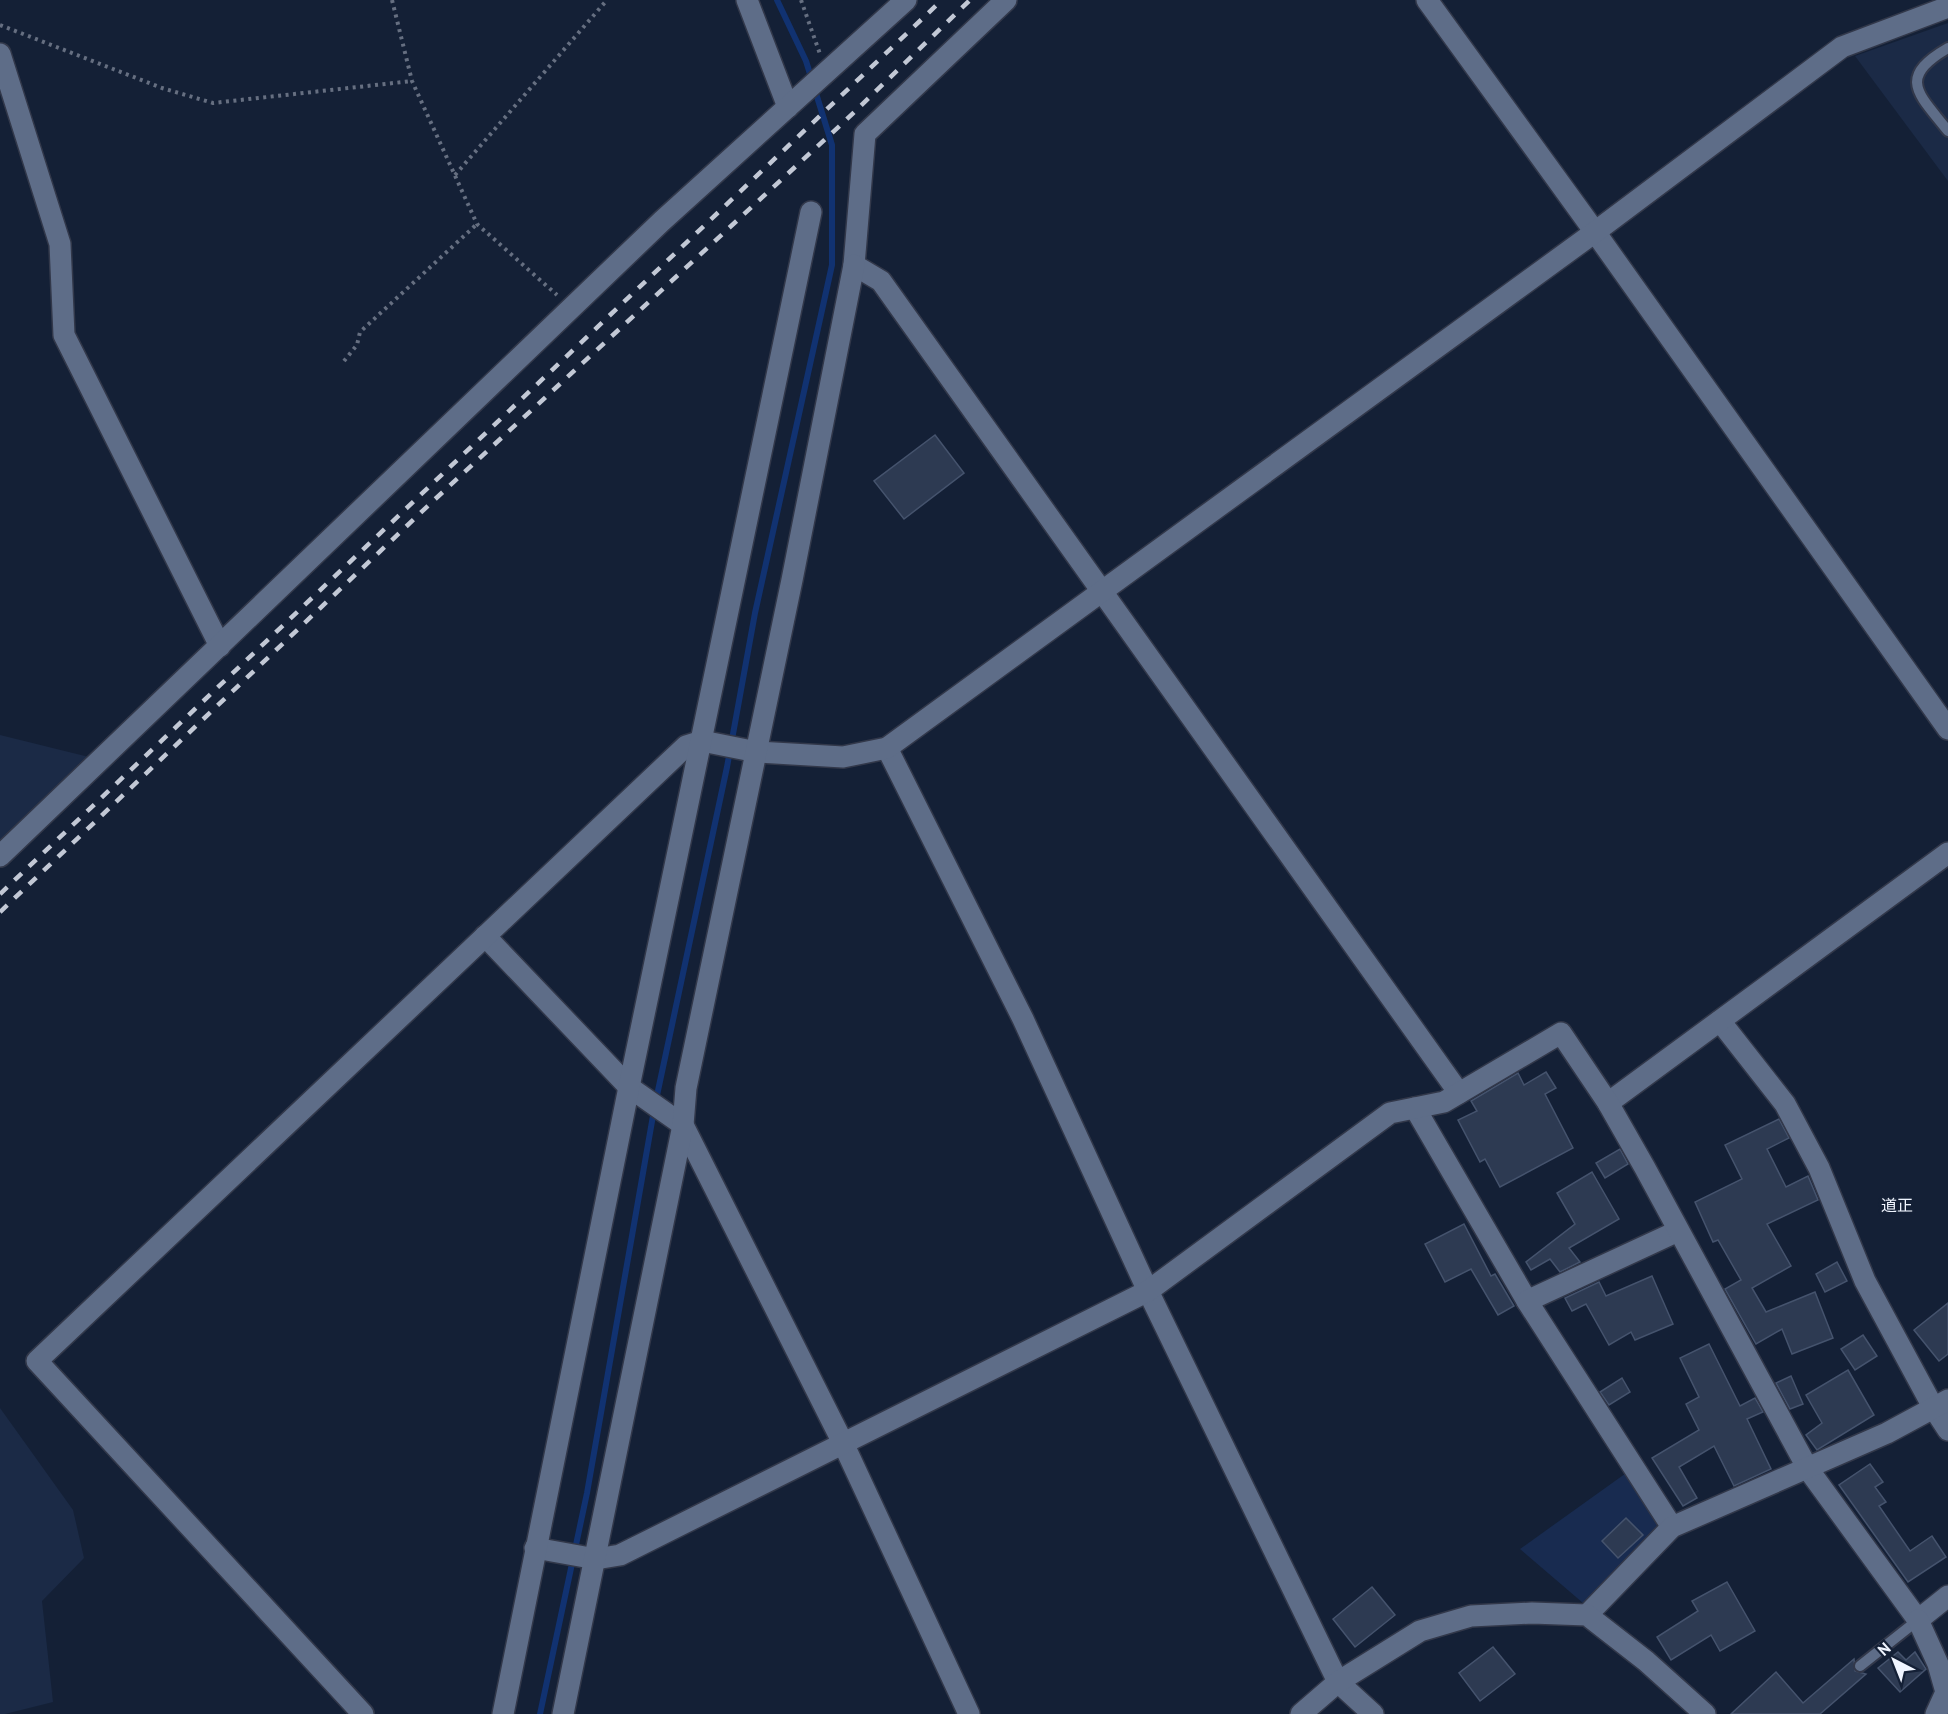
<svg xmlns="http://www.w3.org/2000/svg" width="1948" height="1714" font-family="'PT Sans','Noto Sans JP',sans-serif">
<style>
.built{fill:#1b2a46}
.green{fill:#182b50}
.lines{fill:none;stroke-linecap:round;stroke-linejoin:round}
.stream{stroke:#113271;stroke-width:6}
.building{fill:#2d3a52;stroke:#45536d;stroke-width:1.5}
.service-casing{stroke:#32384a;stroke-width:14}
.minor-casing{stroke:#32384a;stroke-width:24}
.path{stroke:#666f81;stroke-width:4;stroke-dasharray:3 4.5;stroke-linecap:butt}
.service{stroke:#5e6d88;stroke-width:10}
.minor{stroke:#5e6d88;stroke-width:21}
.rail{stroke:#c2c8d5;stroke-width:4.5;stroke-dasharray:10 10;stroke-linecap:butt}
.labels{text-anchor:middle;stroke-width:6;stroke-linejoin:round;paint-order:stroke}
.neighbourhood-label{font-size:16px;fill:#f0f5ff;stroke:#142036}
</style>
<rect width="100%" height="100%" fill="#142036"/>
<g class="built">
<polygon points="1948,23 1948,181 1855,56"/>
<polygon points="0,735 93,758 0,849"/>
<polygon points="0,1408 73,1510 84,1558 42,1601 53,1702 5,1714 0,1714"/>
</g>
<polygon class="green" points="1629,1471 1663,1526 1593,1599 1583,1603 1520,1549"/>
<g class="lines">
<g class="stream">
<polyline points="656,1100 727,767 755,613 832,265 832,145 806,61 777,0"/>
<polyline points="540,1714 587,1493 654,1110"/>
</g>
</g>
<g class="building">
<polygon points="935,435 964,473 904,519 874,481"/>
<polygon points="1546,1072 1556,1088 1545,1094 1573,1148 1500,1187 1485,1159 1480,1162 1458,1120 1477,1111 1471,1101 1518,1073 1524,1085"/>
<polygon points="1779,1119 1789,1138 1767,1149 1786,1187 1808,1176 1818,1200 1767,1224 1791,1266 1752,1288 1766,1312 1815,1292 1833,1338 1792,1354 1782,1329 1756,1344 1725,1289 1741,1280 1718,1240 1713,1242 1695,1202 1742,1179 1725,1145"/>
<polygon points="1620,1149 1628,1164 1605,1178 1596,1163"/>
<polygon points="1592,1172 1619,1219 1569,1248 1580,1262 1560,1272 1550,1259 1531,1270 1526,1262 1575,1224 1557,1193"/>
<polygon points="1464,1224 1491,1276 1495,1274 1514,1306 1498,1315 1471,1269 1445,1282 1425,1244"/>
<polygon points="1837,1262 1847,1281 1825,1292 1816,1274"/>
<polygon points="1652,1276 1673,1324 1635,1340 1631,1332 1609,1345 1586,1304 1572,1311 1565,1298 1599,1282 1606,1296"/>
<polygon points="1948,1303 1948,1354 1939,1361 1914,1330"/>
<polygon points="1863,1335 1877,1356 1855,1370 1841,1349"/>
<polygon points="1709,1344 1740,1406 1755,1398 1763,1412 1747,1419 1771,1469 1734,1486 1714,1446 1679,1467 1697,1498 1683,1506 1652,1458 1699,1430 1686,1404 1699,1397 1680,1358"/>
<polygon points="1848,1370 1874,1415 1817,1450 1806,1435 1822,1423 1806,1395"/>
<polygon points="1791,1376 1803,1404 1790,1409 1776,1383"/>
<polygon points="1622,1378 1630,1392 1609,1405 1600,1392"/>
<polygon points="1870,1464 1883,1482 1875,1487 1886,1502 1879,1506 1910,1551 1932,1536 1946,1557 1908,1582 1839,1485"/>
<polygon points="1626,1518 1643,1535 1618,1558 1602,1541"/>
<polygon points="1727,1582 1755,1631 1720,1651 1711,1635 1671,1660 1657,1637 1698,1611 1692,1601"/>
<polygon points="1372,1587 1395,1615 1355,1647 1333,1619"/>
<polygon points="1493,1647 1515,1674 1480,1701 1459,1673"/>
<polygon points="1898,1652 1906,1660 1915,1652 1926,1669 1900,1692 1878,1668"/>
<polygon points="1854,1659 1855,1671 1866,1674 1820,1714 1731,1714 1776,1672 1803,1703"/>
</g>
<g class="lines">
<defs>
<g id="service">
<path d="M1948,48C1896,78 1919,94 1948,131"/>
<polyline points="1860,1666 1918,1620"/>
</g>
<g id="minor">
<polyline points="747,0 788,107"/>
<polyline points="1006,0 865,134 854,265 881,281 1459,1093"/>
<polyline points="1427,0 1595,232 1948,729"/>
<polyline points="0,54 60,244 64,335 220,646"/>
<polyline points="887,748 1023,1019 1148,1291 1338,1682 1373,1714"/>
<polyline points="0,856 662,221 906,0"/>
<polyline points="485,936 629,1087 683,1125 843,1443 969,1714"/>
<polyline points="1720,1021 1785,1104 1819,1168 1865,1281 1933,1407 1948,1430"/>
<polyline points="1608,1103 1948,853"/>
<polyline points="1415,1108 1527,1301"/>
<polyline points="1672,1527 1527,1301 1678,1231"/>
<polyline points="535,1548 596,1559 620,1555 1148,1291 1390,1113 1444,1102 1561,1033 1608,1103 1645,1168 1808,1469 1918,1620 1948,1596"/>
<polyline points="1587,1615 1672,1527 1887,1433 1948,1400"/>
<polyline points="1918,1620 1938,1664 1946,1692 1936,1714"/>
<polyline points="363,1714 37,1361 686,746 702,741 757,752 843,757 887,748 1595,232 1842,47 1948,7"/>
<polyline points="503,1714 629,1087 811,212"/>
<polyline points="563,1714 683,1125 686,1088 792,580 854,265"/>
<polyline points="1301,1714 1338,1682 1420,1631 1471,1616 1532,1613 1587,1615 1646,1661 1705,1714"/>
</g>
</defs>
<use href="#service" class="service-casing"/>
<use href="#minor" class="minor-casing"/>
<g class="path">
<polyline points="392,0 412,81 477,224 557,295"/>
<polyline points="801,0 820,54"/>
<polyline points="0,25 162,88 213,103 412,81"/>
<polyline points="455,175 607,0"/>
<polyline points="344,361 357,345 360,332 477,224"/>
</g>
<use href="#service" class="service"/>
<use href="#minor" class="minor"/>
<g class="rail">
<polyline points="0,894 942,0"/>
<polyline points="0,912 432,502 846,120 970,0"/>
</g>
</g>
<g class="labels">
<g class="neighbourhood-label">
<text x="1897" y="1211">道正</text>
</g>
</g>
<g transform="translate(1894 1660) rotate(318)" stroke="#142036" stroke-width="4.5" paint-order="stroke">
<path d="M0-4.5L10 22L0 15L-10 22Z" fill="#f0f5ff"/>
<text y="-9" font-size="16" font-weight="bold" text-anchor="middle" fill="#f0f5ff">N</text>
</g>
</svg>
